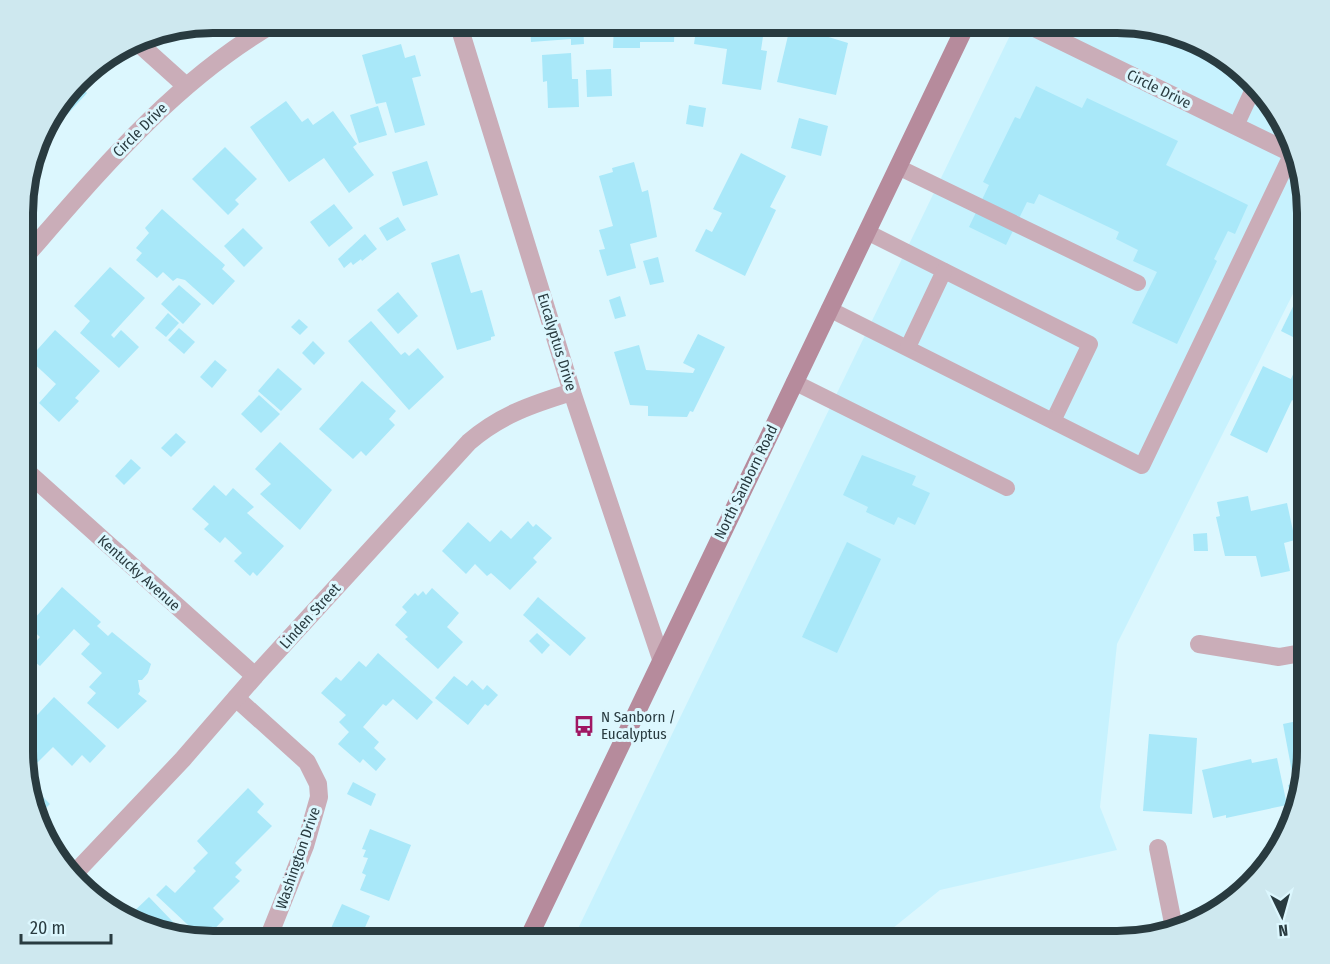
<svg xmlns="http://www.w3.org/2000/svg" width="1330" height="964" font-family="'Fira Sans Condensed',sans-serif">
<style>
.built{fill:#c7f2fe}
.building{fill:#a9e8f9}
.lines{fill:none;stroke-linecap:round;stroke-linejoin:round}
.service{stroke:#caadb8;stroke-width:16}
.minor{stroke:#caadb8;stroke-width:18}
.secondary{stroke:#b68b9c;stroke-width:18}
.labels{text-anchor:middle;stroke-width:6;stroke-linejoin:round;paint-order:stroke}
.street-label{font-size:15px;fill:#293b40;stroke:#dcf7fe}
.poi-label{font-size:15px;fill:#293b40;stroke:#dcf7fe;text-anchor:start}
.rim{fill:none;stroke:#293b40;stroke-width:8}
</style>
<rect width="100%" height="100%" fill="#dcf7fe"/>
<polygon class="built" points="1016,23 1130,23 1190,37 1233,62 1288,128 1307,201 1307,266 1117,644 1100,807 1117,850 940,890 877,941 572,941"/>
<g class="building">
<polygon points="530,23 583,23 584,44 571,45 571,39 531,42"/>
<polygon points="614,23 675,23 674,42 640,42 640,48 613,48"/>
<polygon points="697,23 765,23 761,50 767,51 761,90 722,84 727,49 694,44"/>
<polygon points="791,23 824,23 822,35 848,43 836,95 777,82"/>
<polygon points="1190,37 1224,56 1222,59 1187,42"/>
<polygon points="401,44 405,58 415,55 421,76 412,78 425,125 395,133 386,102 376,104 362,55"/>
<polygon points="571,53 572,79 578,79 579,107 548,108 547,81 543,82 542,55"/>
<polygon points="611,69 612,96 587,97 586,70"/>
<polygon points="76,84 87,93 38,146 48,118"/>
<polygon points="1036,86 1082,108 1087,98 1178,141 1166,165 1248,205 1235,234 1228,231 1214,259 1217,261 1177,344 1132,323 1157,272 1133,261 1138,250 1116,239 1119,232 1039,194 1034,204 1027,202 1006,245 969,227 989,185 983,182 1015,117 1020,119"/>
<polygon points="286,101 302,122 308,118 313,125 333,111 357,144 353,147 374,175 349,193 324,158 289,182 250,127"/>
<polygon points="689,105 706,108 703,127 686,124"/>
<polygon points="378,106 387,135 359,143 350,115"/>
<polygon points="799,118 828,126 821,156 791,148"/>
<polygon points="225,147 257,179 235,200 239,204 228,215 192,179"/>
<polygon points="741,153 786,176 770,207 776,210 745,276 695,251 706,229 712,232 722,213 713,209"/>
<polygon points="427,161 438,195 403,206 392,172"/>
<polygon points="634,162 642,192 648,190 657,237 630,244 636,268 607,276 599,250 605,249 599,230 613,226 599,176 613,172 612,168"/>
<polygon points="334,204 353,228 329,247 310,222"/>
<polygon points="162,209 225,265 222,269 235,281 213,305 185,280 177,278 173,281 163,272 157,278 136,260 142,253 136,248 149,233 145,228"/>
<polygon points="398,217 406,230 387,241 379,228"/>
<polygon points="243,228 263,248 244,267 224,246"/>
<polygon points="365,234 377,249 362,261 361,259 353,265 351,262 344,268 338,259"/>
<polygon points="459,254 471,293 482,290 495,336 491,337 491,340 457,350 431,263"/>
<polygon points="658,257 664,282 650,285 643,261"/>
<polygon points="110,267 145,298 111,335 114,338 121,330 139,347 119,368 80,333 90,321 74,306"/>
<polygon points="1307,278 1307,344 1281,331"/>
<polygon points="179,285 201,304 183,324 161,304"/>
<polygon points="398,292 418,316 398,334 377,310"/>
<polygon points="620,296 626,316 615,319 609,300"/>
<polygon points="168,313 179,323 166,337 155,328"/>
<polygon points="299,319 308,327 300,335 291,327"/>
<polygon points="371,321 401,355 405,352 409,356 418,348 444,377 409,410 348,341"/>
<polygon points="179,328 195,342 184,354 168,340"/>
<polygon points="55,330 100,371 75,398 79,401 59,422 39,403 56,384 29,359"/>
<polygon points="698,334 725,347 693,412 690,411 687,417 648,416 648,406 630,405 614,352 639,345 646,370 693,373 695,369 683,363"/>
<polygon points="313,341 325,353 314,365 302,353"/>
<polygon points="215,360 227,370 212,388 200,377"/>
<polygon points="1263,366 1291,379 1295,370 1307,375 1307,407 1292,400 1267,453 1230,435"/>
<polygon points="278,368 302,389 281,411 258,391"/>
<polygon points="362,381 396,411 389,419 395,425 366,456 361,451 353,459 319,429"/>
<polygon points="259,395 280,414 261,433 241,414"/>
<polygon points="176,433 186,442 171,457 161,448"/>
<polygon points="280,442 332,490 300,530 260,494 271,484 255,469"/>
<polygon points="862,455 916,476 912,485 930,493 915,525 898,517 894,525 866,512 868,507 843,495"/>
<polygon points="131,459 141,468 124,485 115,476"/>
<polygon points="214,485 226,496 233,488 254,507 247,513 284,546 257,576 253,572 250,576 234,561 242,553 225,537 220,543 204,529 209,524 192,509"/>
<polygon points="1248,496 1251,511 1287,503 1295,540 1284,543 1290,571 1261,577 1256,556 1225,556 1216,517 1220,516 1217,502"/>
<polygon points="528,521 533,527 536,524 552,538 533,558 537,562 510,590 491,573 487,576 475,564 466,574 442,551 468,522 490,542 501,530 511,539"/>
<polygon points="1207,533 1208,551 1194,551 1193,534"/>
<polygon points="847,542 881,559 837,653 802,637"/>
<polygon points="62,587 101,622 97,626 108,636 112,632 151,664 148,673 142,680 138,680 140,691 138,694 147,701 118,729 87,703 96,693 89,687 102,673 81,654 90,644 74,629 40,666 25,654 40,637 28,626"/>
<polygon points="432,588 459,613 447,627 463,642 438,669 405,639 408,637 395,625 407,612 402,607 415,593 418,596 423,591 426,595"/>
<polygon points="538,597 586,638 570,656 523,615"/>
<polygon points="24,631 31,638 24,645"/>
<polygon points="537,633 550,645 542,654 529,641"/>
<polygon points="378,653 433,702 417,720 393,699 386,706 383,704 363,727 379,742 374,748 386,759 376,771 363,759 360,763 338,744 349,732 339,722 346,715 321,693 336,677 341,681 359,661 366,667"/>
<polygon points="454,676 467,686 472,680 483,690 487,685 498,695 488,706 485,704 468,725 435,698"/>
<polygon points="54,697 106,746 90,763 82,755 72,766 53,747 33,767 24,759 24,729"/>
<polygon points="1307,719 1306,769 1292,772 1283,724"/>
<polygon points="1149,734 1197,738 1192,814 1143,811"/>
<polygon points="1277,758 1287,805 1226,818 1226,815 1213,818 1202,770 1251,759 1252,763"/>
<polygon points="25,779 50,804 38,816 34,806"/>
<polygon points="353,782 376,794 371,806 347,794"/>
<polygon points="1303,782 1298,802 1292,803 1288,785"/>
<polygon points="248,788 264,804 257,812 272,826 235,863 242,870 235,877 240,881 213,908 224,919 204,940 156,895 166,885 175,893 196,871 193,868 208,853 197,841"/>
<polygon points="370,829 411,845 389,901 360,890 366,875 362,873 368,858 363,857 366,850 362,849"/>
<polygon points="149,897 173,922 169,926 178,936 140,927 126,919"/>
<polygon points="342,904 370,916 359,941 343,941 328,935"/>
<polygon points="1111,934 1113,941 1089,941"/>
</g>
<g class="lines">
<g class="service">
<polyline points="1236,126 1254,87"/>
<polyline points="898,167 1138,283"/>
<polyline points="867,232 1090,344 1053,421"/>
<polyline points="829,309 1142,466 1292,153"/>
<polyline points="908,347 944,271"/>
<polyline points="794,382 1007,488"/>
</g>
<g class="minor">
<polyline points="458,23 572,392 661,659"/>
<polyline points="1024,23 1295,155"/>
<polyline points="136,41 186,86"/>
<path d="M24,258C100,171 174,81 275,23"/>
<polyline points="24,469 255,676"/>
<polyline points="1199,644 1279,657 1307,652"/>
<polyline points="236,698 307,762 318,784 319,797 305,846 267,941"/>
<polyline points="1158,848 1174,928"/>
<path d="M73,875L183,759L255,676L469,442C500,415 533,404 572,392"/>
</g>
<polyline class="secondary" points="527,941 967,23"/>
</g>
<defs>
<symbol id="bus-bare" viewBox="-9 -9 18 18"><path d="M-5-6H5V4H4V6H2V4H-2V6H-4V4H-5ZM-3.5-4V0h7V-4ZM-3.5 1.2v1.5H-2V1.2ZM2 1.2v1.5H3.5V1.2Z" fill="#a01763" stroke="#dcf7fe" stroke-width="2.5" paint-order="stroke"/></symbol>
</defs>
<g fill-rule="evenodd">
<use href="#bus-bare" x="569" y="711" width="30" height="30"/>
</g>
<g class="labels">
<g class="street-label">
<text transform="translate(1159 89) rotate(26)" y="5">Circle Drive</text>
<text transform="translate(140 130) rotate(-45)" y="5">Circle Drive</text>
<text transform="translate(557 342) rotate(73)" y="5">Eucalyptus Drive</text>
<text transform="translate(746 482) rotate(-64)" y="5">North Sanborn Road</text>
<text transform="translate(139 573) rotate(42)" y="5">Kentucky Avenue</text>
<text transform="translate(310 616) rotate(-48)" y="5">Linden Street</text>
<text transform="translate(298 858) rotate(-71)" y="5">Washington Drive</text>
</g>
<g class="poi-label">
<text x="601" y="722">N Sanborn /<tspan x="601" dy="17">Eucalyptus</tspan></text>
</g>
</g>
<path d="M0 0H1330V964H0ZM213 33H1117A180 180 0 0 1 1297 213V751A180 180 0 0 1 1117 931H213A180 180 0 0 1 33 751V213A180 180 0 0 1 213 33Z" fill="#cee8ef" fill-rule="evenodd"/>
<path class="rim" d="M213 33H1117A180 180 0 0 1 1297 213V751A180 180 0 0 1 1117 931H213A180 180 0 0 1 33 751V213A180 180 0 0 1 213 33Z"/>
<g transform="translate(1282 916) rotate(175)" stroke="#dcf7fe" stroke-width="4.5" paint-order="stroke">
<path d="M0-4.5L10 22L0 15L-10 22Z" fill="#293b40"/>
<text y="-9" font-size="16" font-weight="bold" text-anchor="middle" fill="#293b40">N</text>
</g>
<path d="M21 934v9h90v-9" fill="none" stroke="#293b40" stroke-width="3"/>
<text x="30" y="934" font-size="18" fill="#293b40" stroke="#dcf7fe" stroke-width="4.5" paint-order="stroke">20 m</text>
</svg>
